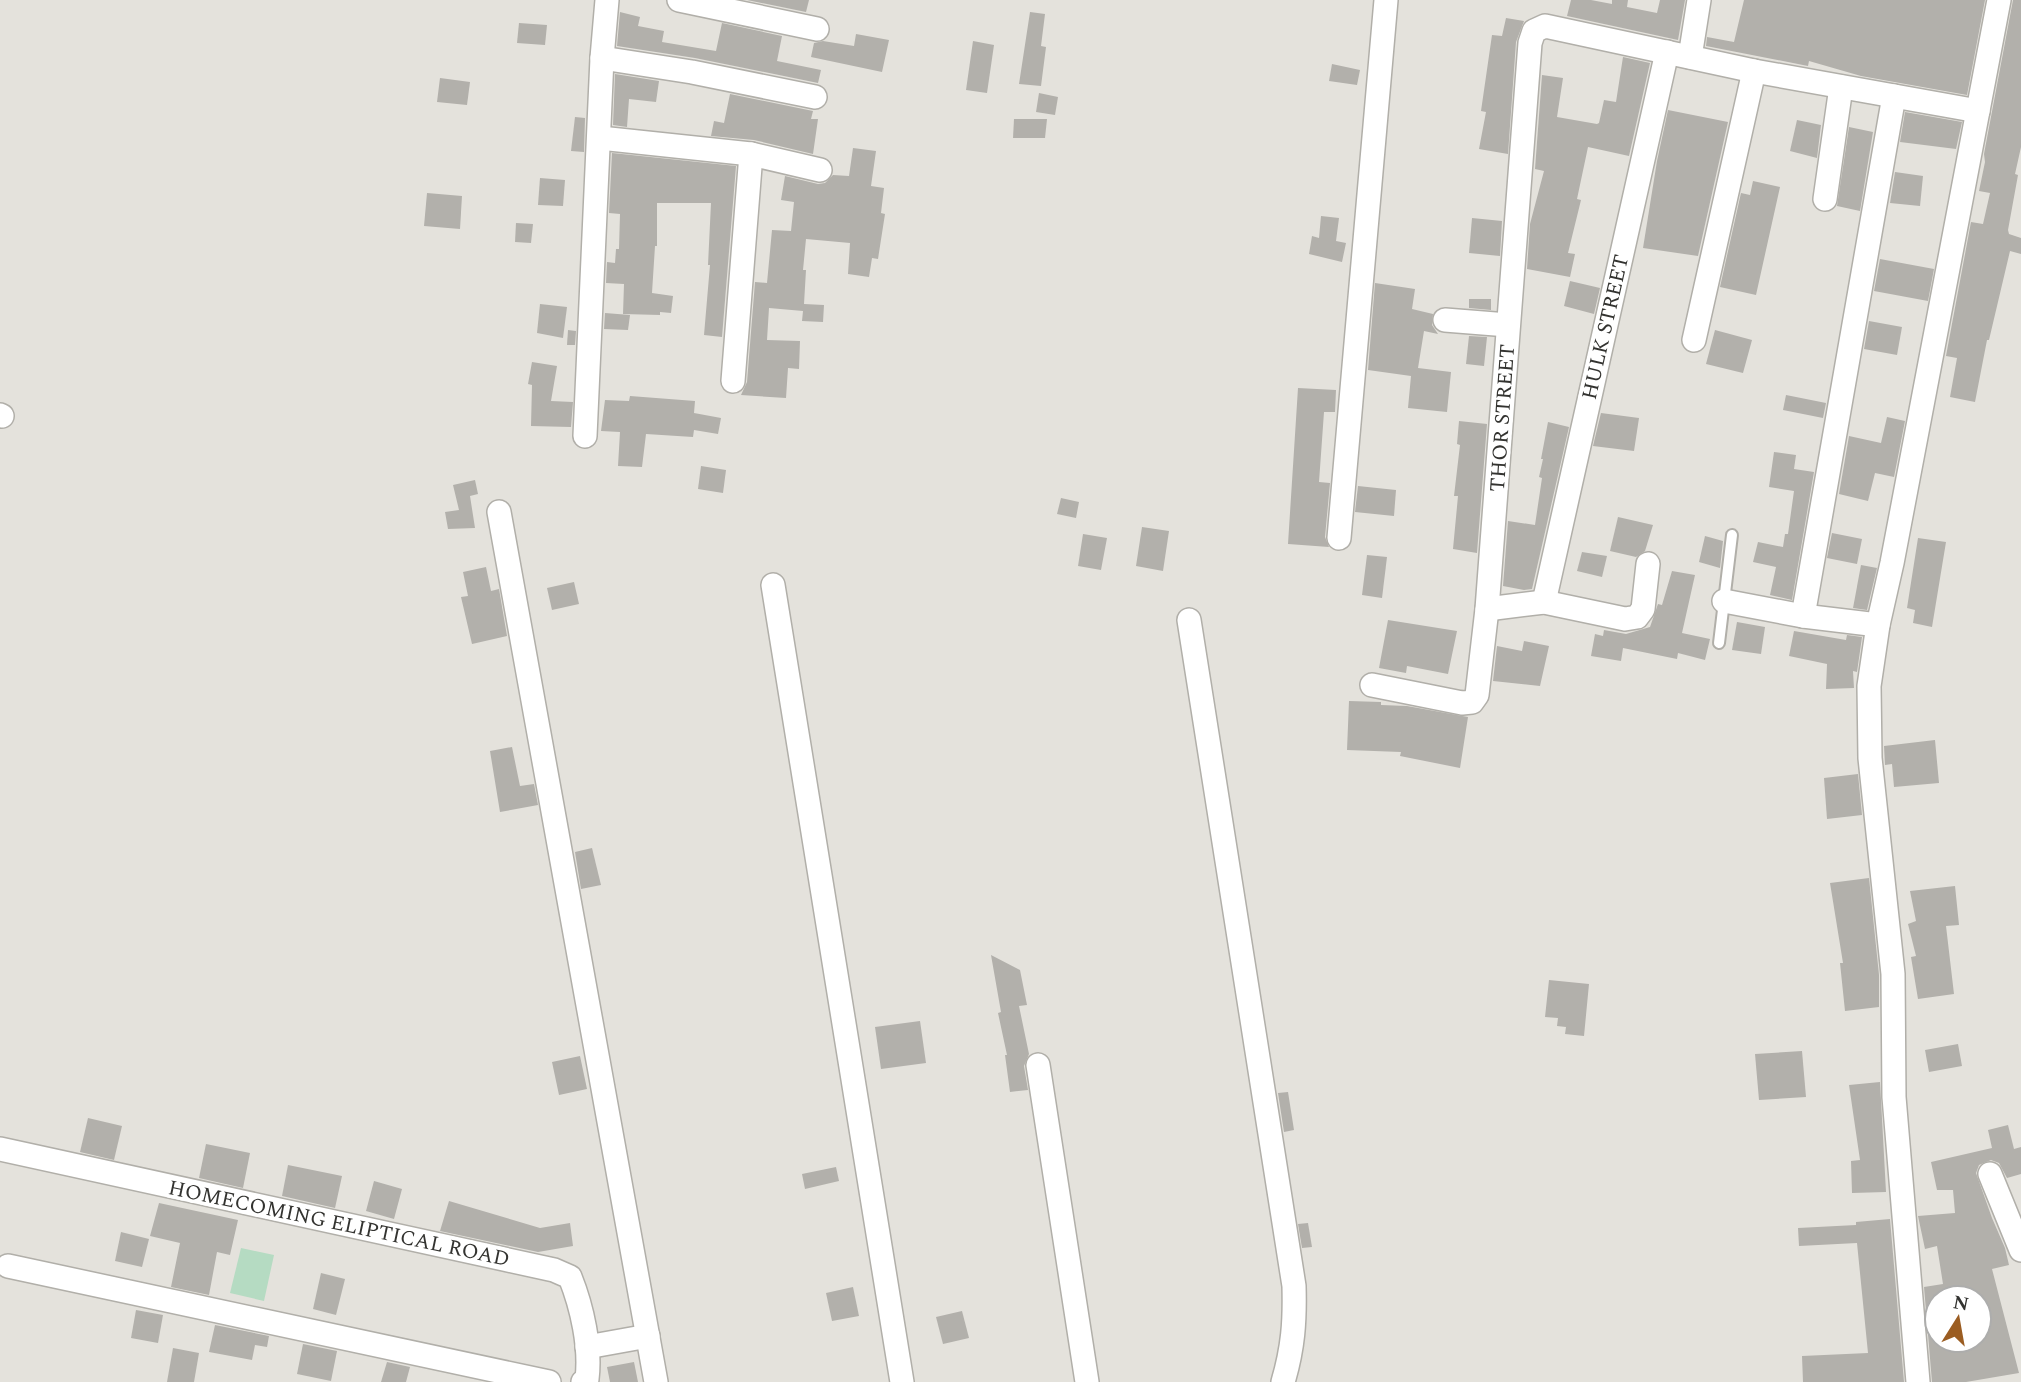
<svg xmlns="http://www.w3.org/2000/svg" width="2021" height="1382" font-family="Spectral,serif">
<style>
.green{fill:#b5dbc2}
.building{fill:#b2b0ab;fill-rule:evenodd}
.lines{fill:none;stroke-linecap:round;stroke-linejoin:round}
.service-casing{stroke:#b1afa9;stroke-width:14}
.minor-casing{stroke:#b1afa9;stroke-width:26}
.service{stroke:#fff;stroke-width:10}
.minor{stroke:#fff;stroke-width:23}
.labels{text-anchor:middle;stroke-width:7;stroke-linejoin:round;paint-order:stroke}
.street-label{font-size:21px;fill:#333330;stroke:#fff}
</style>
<rect width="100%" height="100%" fill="#e4e2dc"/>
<polygon class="green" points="241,1248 274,1255 264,1301 230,1293"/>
<g class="building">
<polygon points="747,0 809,0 806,12"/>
<polygon points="1571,0 1591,0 1612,4 1612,0 1628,0 1627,7 1657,13 1660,0 1685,0 1678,40 1567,16"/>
<polygon points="1744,0 1985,0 1967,95 1861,76 1809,61 1808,66 1706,46 1707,37 1734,42"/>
<polygon points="2013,0 2021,0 2021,147 2015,174 2018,175 2008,230 2009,234 2021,238 2021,254 2010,251 1989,340 1987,340 1975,402 1950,397 1957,358 1946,356 1971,222 1983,224 1990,193 1979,191 1985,162 1984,154"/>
<polygon points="620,12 640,17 638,26 664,31 662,42 716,51 722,23 782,36 777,61 821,70 818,83 695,58 617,46"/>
<polygon points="1030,12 1045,14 1041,46 1046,47 1041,86 1019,84"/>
<polygon points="1506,18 1524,21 1516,42 1508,154 1479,149 1486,112 1481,111 1492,35 1502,36"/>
<polygon points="519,23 547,25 545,45 517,43"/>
<polygon points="856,34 889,40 882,72 811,57 814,43 823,41 854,46"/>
<polygon points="973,41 994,45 987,93 966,90"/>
<polygon points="1623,57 1650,63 1629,156 1588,147 1577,199 1581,200 1568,253 1575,254 1570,277 1527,269 1530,224 1544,171 1535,169 1542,75 1563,78 1557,117 1597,124 1599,123 1604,100 1616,102"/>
<polygon points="1332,64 1360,70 1357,85 1329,81"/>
<polygon points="615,74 659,81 656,102 629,99 627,127 613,125"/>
<polygon points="440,78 470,82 467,105 437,102"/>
<polygon points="1039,93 1058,97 1055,115 1036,112"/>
<polygon points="730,94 813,111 811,119 818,119 813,154 754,140 711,136 714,121 724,123"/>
<polygon points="1668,110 1728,122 1698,256 1643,248 1657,161"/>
<polygon points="1905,112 1962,122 1956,149 1900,142"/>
<polygon points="575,117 585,118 584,152 571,151"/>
<polygon points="1014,119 1047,119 1045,138 1013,138"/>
<polygon points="1797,120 1821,125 1817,158 1790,151"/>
<polygon points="1849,127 1873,132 1860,211 1837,206"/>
<polygon points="853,148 876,151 871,186 884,188 881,213 885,214 878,259 872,258 869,277 848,274 850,243 806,239 803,270 806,270 804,304 824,305 823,322 802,321 803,311 769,308 767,340 800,341 799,369 788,368 786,398 741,395 747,382 755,282 767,283 772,230 791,231 794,202 781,200 785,176 818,184 825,183 833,175 849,176"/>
<polygon points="612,153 736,166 722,337 704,335 710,265 708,265 711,203 657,203 657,246 655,246 652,293 673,296 671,313 660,312 660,315 623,314 624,284 606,283 607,262 615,263 616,249 619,249 620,214 609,213"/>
<polygon points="1895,172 1923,176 1920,206 1890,203"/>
<polygon points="540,178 565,180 563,206 538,205"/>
<polygon points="1753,181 1780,187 1756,295 1720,287 1741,193 1750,195"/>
<polygon points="427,193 462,196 460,229 424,226"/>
<polygon points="1321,216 1339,218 1336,241 1346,243 1342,262 1309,254 1312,236 1319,238"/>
<polygon points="1472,218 1502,221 1500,256 1469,253"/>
<polygon points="516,223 533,224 531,243 515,242"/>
<polygon points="1880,259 1934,269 1928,301 1874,291"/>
<polygon points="1570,281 1600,288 1594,314 1564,306"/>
<polygon points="1375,283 1415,289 1412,309 1433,314 1432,325 1438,334 1424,331 1418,368 1451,372 1447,412 1408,408 1411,376 1368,370"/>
<polygon points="1469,299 1491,299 1491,310 1469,308"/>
<polygon points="540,304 567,307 563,338 537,333"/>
<polygon points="605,313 630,315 628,330 604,329"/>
<polygon points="1869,321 1902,327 1897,355 1864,349"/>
<polygon points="568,330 576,331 575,345 567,345"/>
<polygon points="1715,330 1752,340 1743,373 1706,364"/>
<polygon points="1469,336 1487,337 1484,366 1466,364"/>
<polygon points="532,362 557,366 551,401 573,402 571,427 531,426 532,385 528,384"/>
<polygon points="1298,388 1336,390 1335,412 1324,412 1319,482 1330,483 1325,537 1329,547 1288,544"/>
<polygon points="1786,395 1826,403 1823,418 1783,410"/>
<polygon points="630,396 695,401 694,413 721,418 718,434 694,430 693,437 646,434 642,467 618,466 620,432 601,431 605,400 629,401"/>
<polygon points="1601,413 1639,418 1634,451 1593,446"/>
<polygon points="1887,417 1905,421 1894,477 1875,473 1868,501 1839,494 1849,436 1881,443"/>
<polygon points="1459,421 1487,424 1477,553 1453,549 1458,496 1454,496 1460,445 1457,444"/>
<polygon points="1548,422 1569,427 1532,589 1524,590 1503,586 1508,521 1535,525 1542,478 1539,477 1543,459 1541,459"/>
<polygon points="1774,452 1796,455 1794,469 1814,472 1792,600 1770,595 1776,567 1753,562 1758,542 1783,547 1785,534 1788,534 1794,491 1769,487"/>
<polygon points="701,466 726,470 723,493 698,489"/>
<polygon points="475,480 478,494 470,496 475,528 448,529 445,512 459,510 453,485"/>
<polygon points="1358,486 1396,490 1394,516 1355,512"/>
<polygon points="1061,498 1079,502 1076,518 1057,514"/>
<polygon points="1618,517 1653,525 1645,551 1636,557 1610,551"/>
<polygon points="1142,527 1169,531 1163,571 1136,566"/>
<polygon points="1832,533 1862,539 1857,564 1827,558"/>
<polygon points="1083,534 1107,538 1101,570 1078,566"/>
<polygon points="1705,536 1723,541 1720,568 1699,562"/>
<polygon points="1918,538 1946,542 1932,627 1913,623 1915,610 1907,608"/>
<polygon points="1582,552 1607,556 1602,577 1577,571"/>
<polygon points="1367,555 1387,557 1382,598 1362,595"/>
<polygon points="1861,565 1877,568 1867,610 1853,608"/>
<polygon points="486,567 491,591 499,589 507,636 472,644 461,597 468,596 463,572"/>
<polygon points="1672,571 1695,575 1682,633 1710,639 1705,660 1678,653 1677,659 1623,648 1621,661 1591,656 1595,634 1603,636 1604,630 1626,634 1650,627 1658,604 1662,605"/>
<polygon points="574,582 579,604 552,610 547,588"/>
<polygon points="1388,620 1457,631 1448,674 1407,666 1406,673 1379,668"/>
<polygon points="1737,622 1765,627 1761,654 1732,650"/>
<polygon points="1794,631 1846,640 1847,635 1862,637 1857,672 1853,671 1854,688 1826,689 1827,664 1789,656"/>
<polygon points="1524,641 1549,646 1540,686 1493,681 1497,646 1522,651"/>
<polygon points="1349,701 1381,702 1381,705 1407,706 1468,717 1460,768 1400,756 1401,752 1347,750"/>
<polygon points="1935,740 1939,783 1894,787 1892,764 1885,765 1884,746"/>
<polygon points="512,747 520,786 534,784 538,805 500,812 490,751"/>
<polygon points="1858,774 1862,815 1827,819 1824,778"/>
<polygon points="592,848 601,885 581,889 575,852"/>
<polygon points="1869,878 1879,975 1879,1007 1845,1011 1840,963 1843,963 1830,883"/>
<polygon points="1955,886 1959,925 1946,926 1954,994 1918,999 1911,957 1916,956 1908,924 1916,921 1910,891"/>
<polygon points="991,955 1020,970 1027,1005 1019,1006 1029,1054 1024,1066 1028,1090 1010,1092 1005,1055 1007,1055 998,1013 1001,1012"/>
<polygon points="1549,980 1589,984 1584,1036 1565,1034 1566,1027 1557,1026 1558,1018 1545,1017"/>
<polygon points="920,1021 926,1063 881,1069 875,1027"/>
<polygon points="1958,1044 1962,1066 1929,1072 1925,1050"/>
<polygon points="1802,1051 1806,1097 1759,1100 1755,1054"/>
<polygon points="580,1056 587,1089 559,1095 552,1062"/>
<polygon points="1880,1082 1886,1192 1852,1193 1851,1161 1860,1160 1849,1085"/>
<polygon points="1288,1092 1294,1130 1284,1132 1278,1093"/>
<polygon points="88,1118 122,1126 114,1160 80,1152"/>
<path d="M2008,1125L2014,1149L2021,1147V1174L2007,1178L1999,1163L1991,1160L1979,1165L1976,1173L1992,1218L2005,1248L2009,1265L1992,1269L2019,1373L1966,1382H1932L1924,1287L1943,1284L1937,1246L1925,1249L1918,1216L1955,1213L1953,1190H1937L1931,1162L1992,1148L1988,1130ZM1937,1298H1979V1340H1937Z"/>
<polygon points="206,1144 250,1153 243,1188 199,1178"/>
<polygon points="288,1165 342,1176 335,1208 282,1196"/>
<polygon points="836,1167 839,1181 805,1189 802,1174"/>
<polygon points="374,1181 402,1189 394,1219 366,1211"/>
<polygon points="449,1201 540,1228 570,1223 573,1246 538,1252 440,1231"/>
<polygon points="159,1203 238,1220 230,1255 217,1252 209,1295 171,1287 180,1243 150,1236"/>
<polygon points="1890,1219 1904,1382 1803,1382 1802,1356 1868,1353 1857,1243 1799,1246 1798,1228 1856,1225 1856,1222"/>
<polygon points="1308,1223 1312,1247 1302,1248 1298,1224"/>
<polygon points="121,1232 149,1239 142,1267 115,1261"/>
<polygon points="321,1273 345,1279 336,1315 313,1309"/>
<polygon points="853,1287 859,1316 832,1321 826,1293"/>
<polygon points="136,1310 163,1315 158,1343 131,1338"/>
<polygon points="962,1311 969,1338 943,1344 936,1317"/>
<polygon points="215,1325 269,1336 267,1347 255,1345 252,1360 209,1352"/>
<polygon points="303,1344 337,1351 331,1381 297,1374"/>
<polygon points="173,1348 199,1353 194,1382 167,1382"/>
<polygon points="387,1362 410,1367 406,1382 381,1382"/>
<polygon points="634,1362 638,1382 610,1382 607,1367"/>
</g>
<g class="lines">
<defs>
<polyline id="service" points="1719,643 1732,535"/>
<g id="minor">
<polyline points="679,0 817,29"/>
<polyline points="1690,57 1699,0"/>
<polyline points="602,58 692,72 815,97"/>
<polyline points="600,138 751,154 820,170"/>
<polyline points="1825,199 1841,87"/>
<polyline points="1445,320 1508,325"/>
<polyline points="1694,340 1754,71"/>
<polyline points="733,381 751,154"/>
<polyline points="0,415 2,416"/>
<polyline points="585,436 602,58 607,0"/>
<polyline points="499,512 656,1382"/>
<polyline points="1339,538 1386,0"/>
<polyline points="773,585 902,1382"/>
<polyline points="1724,601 1803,616 1878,625"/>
<polyline points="1544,602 1667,52"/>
<polyline points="1487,609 1544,602 1625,619 1637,617 1643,609 1648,564"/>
<polyline points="1803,616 1894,96"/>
<path d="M1189,620L1294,1286C1295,1322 1293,1348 1283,1382"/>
<polyline points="1372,685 1462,703 1472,702 1477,695 1487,609 1530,43 1534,31 1545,26 1754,71 1978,111"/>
<polyline points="1038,1065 1087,1382"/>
<path d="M0,1149L554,1270L570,1277C582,1307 591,1347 587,1379L583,1382"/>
<polyline points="1990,1174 2021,1250"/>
<polyline points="8,1266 549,1382"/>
<polyline points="587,1347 648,1336"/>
<polyline points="1918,1382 1894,1097 1893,974 1870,758 1869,686 1878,625 1892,563 1999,0"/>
</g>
</defs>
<use href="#service" class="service-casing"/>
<use href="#minor" class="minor-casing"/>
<use href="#service" class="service"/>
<use href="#minor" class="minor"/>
</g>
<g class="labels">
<g class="street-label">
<text transform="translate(1605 327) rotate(-77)" y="7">HULK STREET</text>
<text transform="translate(1502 418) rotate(-86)" y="7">THOR STREET</text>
<text transform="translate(339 1223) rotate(12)" y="7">HOMECOMING ELIPTICAL ROAD</text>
</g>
</g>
<g transform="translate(1958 1319) rotate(11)"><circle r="33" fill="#ffffff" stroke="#adadac" stroke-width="2"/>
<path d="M0-5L12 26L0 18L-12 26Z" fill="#9b5d22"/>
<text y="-10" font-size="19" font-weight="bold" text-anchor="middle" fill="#333330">N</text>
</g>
</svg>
